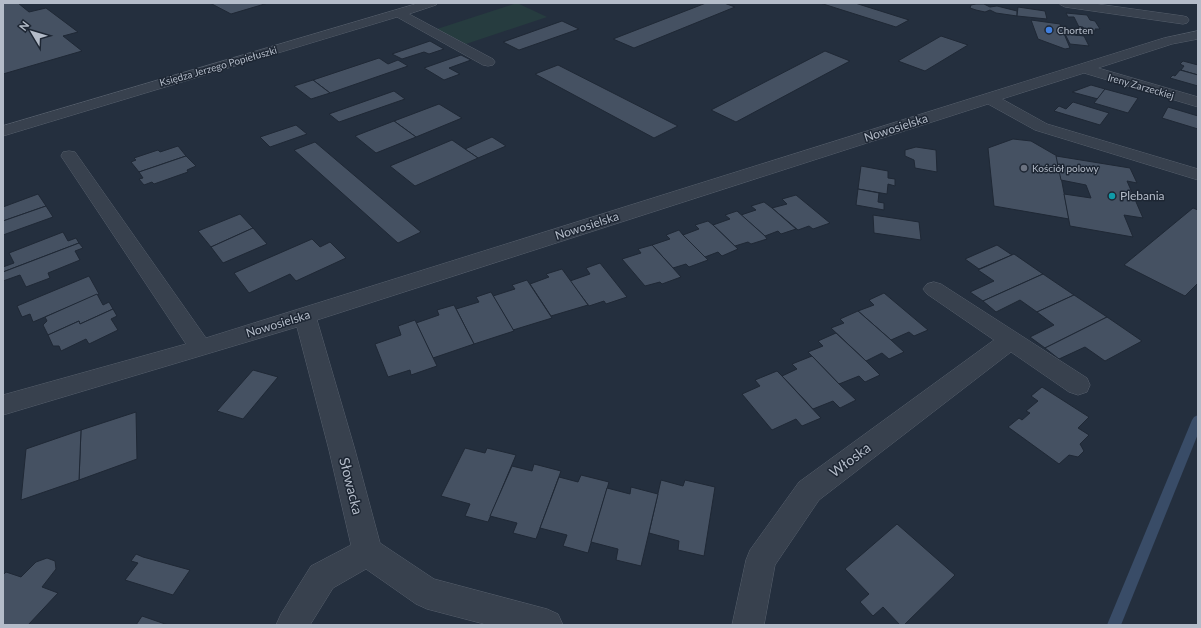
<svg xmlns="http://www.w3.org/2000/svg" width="1201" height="628" font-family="Lato,sans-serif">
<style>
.green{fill:#263c3f}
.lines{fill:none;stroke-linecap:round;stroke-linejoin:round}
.stream{fill:#394c67;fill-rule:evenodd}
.building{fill:#455162;stroke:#1f2835}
.minor-casing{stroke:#565f6c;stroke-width:1}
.minor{fill:#38414e;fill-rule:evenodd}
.shop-dot{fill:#3f7fe0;stroke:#1d2633;stroke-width:1.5}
.worship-dot{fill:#6b7280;stroke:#1d2633;stroke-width:1.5}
.culture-dot{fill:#0f9aa8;stroke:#1d2633;stroke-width:1.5}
.labels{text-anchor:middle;stroke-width:3;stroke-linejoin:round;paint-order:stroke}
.far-poi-label{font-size:10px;fill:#b4bcc9;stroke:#1d2633;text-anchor:start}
.far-street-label{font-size:10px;fill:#b4bcc9;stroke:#1d2633}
.street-label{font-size:12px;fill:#b4bcc9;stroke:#1d2633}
.poi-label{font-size:12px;fill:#b4bcc9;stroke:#1d2633;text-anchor:start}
.near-street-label{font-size:14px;fill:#b4bcc9;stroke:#1d2633}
</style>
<rect width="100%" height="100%" fill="#242f3e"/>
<polygon class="green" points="517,3 547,17 466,44 437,29"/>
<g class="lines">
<polygon class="stream" points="1198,415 1198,434 1121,625 1107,625 1192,420 1194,417"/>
</g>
<g class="building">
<polygon points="3,3 18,3 29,12 46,8 78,32 63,36 82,51 3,74"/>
<polygon points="210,3 268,3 231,14"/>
<polygon points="706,3 724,3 735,7 634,48 613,39"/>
<polygon points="820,3 855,3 909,20 896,27"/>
<polygon points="976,4 984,4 990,7 997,6 1017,11 1017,16 996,13 990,10 985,12 976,10 970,8 971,5"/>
<polygon points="1018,7 1045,11 1047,19 1017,16"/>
<polygon points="1066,13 1087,15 1090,20 1095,21 1100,29 1095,29 1096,31 1084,29 1083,27 1079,27 1074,17 1068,17"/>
<polygon points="1031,20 1060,24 1070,48 1065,49 1038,39"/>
<polygon points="562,21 579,29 519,50 503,42"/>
<polygon points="1065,34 1084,36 1089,46 1070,44"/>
<polygon points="941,36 968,45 925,71 898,61"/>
<polygon points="430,41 444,49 429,54 424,52 402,59 392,54"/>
<polygon points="825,51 850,61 736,122 711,110"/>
<polygon points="461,55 471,60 449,68 460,74 444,80 424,68"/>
<polygon points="379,58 388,64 398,60 408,66 330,93 313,80"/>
<polygon points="1183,61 1198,65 1198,75 1181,70 1184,66 1180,64"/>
<polygon points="558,65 678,126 654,138 535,74"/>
<polygon points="1180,70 1198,75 1198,86 1170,78 1173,75 1175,76"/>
<polygon points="313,80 330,93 311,99 294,86"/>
<polygon points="1091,85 1105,89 1098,99 1072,92"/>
<polygon points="1105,89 1138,98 1128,113 1094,103"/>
<polygon points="394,91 405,99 339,122 329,114"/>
<polygon points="1073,102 1109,113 1100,125 1054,111 1059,106 1066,109"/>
<polygon points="439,104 462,118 416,137 394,121"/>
<polygon points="1168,107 1198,116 1198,129 1162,118"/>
<polygon points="394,121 416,137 376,153 355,136"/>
<polygon points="296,125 307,134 270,147 260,137"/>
<polygon points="492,137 506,146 478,158 465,149"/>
<polygon points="1013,139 1031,141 1057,156 1069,219 994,206 988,148"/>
<polygon points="452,140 478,158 415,186 390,166"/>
<polygon points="315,142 421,232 398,243 294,150"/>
<polygon points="178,146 186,156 139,172 131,162 136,160 134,158 158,150 160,152"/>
<polygon points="916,147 936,150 937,172 915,168 914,160 905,156 905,150"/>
<polygon points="186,156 196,166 187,170 188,172 154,184 152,182 144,185 139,179 143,178 139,172"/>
<polygon points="1056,156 1130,168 1137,183 1127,181 1143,218 1124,215 1133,237 1070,226 1064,194 1091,198 1086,185 1061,180"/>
<polygon points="861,166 888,171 888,178 895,179 895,186 888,184 887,194 858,189"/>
<polygon points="858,189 879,193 878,202 884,203 884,210 856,205"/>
<polygon points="38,194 46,206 3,221 3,207"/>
<polygon points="796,195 830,223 813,229 809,226 798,230 772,208 787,204 782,199"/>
<polygon points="764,202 772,208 796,229 781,234 778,231 765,236 741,215 756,210 751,206"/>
<polygon points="46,206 53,217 3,235 3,221"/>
<polygon points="1193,208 1198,210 1198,283 1185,296 1124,265"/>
<polygon points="737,211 765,236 767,239 751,244 748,242 735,246 713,225 730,219 725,215"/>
<polygon points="240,214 253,228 211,247 198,231"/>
<polygon points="873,215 919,222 921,240 874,233"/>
<polygon points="708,221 713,225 738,249 722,256 718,252 705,257 683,235 699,229 695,225"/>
<polygon points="253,228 267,244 223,263 211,247"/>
<polygon points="679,230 683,235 708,260 689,267 686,264 673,268 652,245 670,239 666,235"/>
<polygon points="63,232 68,241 76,238 79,243 3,272 3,267 14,263 9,253"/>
<polygon points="312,239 320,247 330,242 346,258 296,281 290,274 249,293 234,273"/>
<polygon points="79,243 83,248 75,251 80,260 48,273 50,278 26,287 20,275 3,281 3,272"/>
<polygon points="652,245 673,268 681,277 662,284 660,282 645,286 622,259 641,253 638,249"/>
<polygon points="997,245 1012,255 979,269 965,259"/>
<polygon points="1014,254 1043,274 983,301 970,292 994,281 978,270"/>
<polygon points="600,263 627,297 606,304 604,301 589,306 570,281 590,274 586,268"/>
<polygon points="562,269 588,305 551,316 530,284 549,277 546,274"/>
<polygon points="1043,274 1074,295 1037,312 1020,300 996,312 983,301"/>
<polygon points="89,276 99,294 33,322 30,314 22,317 17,306"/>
<polygon points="527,280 552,318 513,330 493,296 515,289 512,285"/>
<polygon points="491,292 514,331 474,344 456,309 479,302 476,297"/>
<polygon points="884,293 928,330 914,336 909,332 891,340 858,311 874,305 869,300"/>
<polygon points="97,294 103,305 109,302 113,309 80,324 79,321 48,335 43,325 47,321 45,317"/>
<polygon points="1074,295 1107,317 1045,348 1030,337 1054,325 1037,312"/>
<polygon points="454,305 474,344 433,358 416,323 439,315 437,310"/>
<polygon points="113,309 117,316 111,319 118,330 89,344 86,339 61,351 59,346 53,346 48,335 79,321 80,324"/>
<polygon points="858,311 891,340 904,352 889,359 882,353 866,361 831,328 844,323 840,319"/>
<polygon points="1107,317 1142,341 1105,361 1085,347 1059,359 1045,348"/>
<polygon points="415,320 437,366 411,375 410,370 388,377 375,344 401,335 398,326"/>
<polygon points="836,333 866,361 880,375 865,382 859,376 839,384 808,352 823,346 818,341"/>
<polygon points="812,356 839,384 856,400 840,408 833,401 813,409 782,376 797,369 792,364"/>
<polygon points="253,370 278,377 243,419 217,411"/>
<polygon points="777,371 782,376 821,418 802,426 796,419 772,430 742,394 760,386 755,380"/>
<polygon points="1042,387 1089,417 1078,428 1089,435 1080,444 1084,451 1078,457 1069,455 1059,464 1008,427 1019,418 1022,420 1030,413 1026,411 1038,401 1031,396"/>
<polygon points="136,412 137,459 79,480 81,430"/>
<polygon points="81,430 79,480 21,500 26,449"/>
<polygon points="465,448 485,453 487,448 516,455 488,522 465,516 470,504 441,496"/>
<polygon points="534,464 561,471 536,539 513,533 517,523 490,516 512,466 532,471"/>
<polygon points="581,475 609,482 588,553 563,546 567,535 540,528 559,477 578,482"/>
<polygon points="661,480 683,486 685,480 715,487 704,556 678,550 679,541 649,533"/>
<polygon points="631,487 658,494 641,566 616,560 618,549 591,542 607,488 630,494"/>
<polygon points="897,524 955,575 904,625 900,625 883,607 873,616 860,602 869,594 845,569"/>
<polygon points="136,554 143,557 190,570 173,595 125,580 138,563 131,561"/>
<polygon points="47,558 55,561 56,569 42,587 58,593 28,625 3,625 3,575 6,572 21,577 36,562"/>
<polygon points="142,616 168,625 136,625"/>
</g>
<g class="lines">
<defs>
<g id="minor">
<polygon points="419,3 438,3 436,5 409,14 493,59 495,62 493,65 488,66 483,65 397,17 3,136 3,126"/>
<polygon points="1059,3 1090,3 1183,16 1187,17 1189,20 1187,23 1183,24 1065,7 1061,5"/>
<polygon points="1198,31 1198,39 1172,44 1098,68 1198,97 1198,107 1084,73 1002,99 1047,124 1198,169 1198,180 1035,130 988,104 317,320 355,450 380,543 434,579 547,609 558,614 563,625 488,625 427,609 416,604 366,569 333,588 310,625 276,625 281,614 311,566 351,545 329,450 297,327 3,415 3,395 186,344 61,156 63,152 69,151 75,152 206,338 1164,38"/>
<polygon points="934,282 941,284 1087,378 1090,385 1087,392 1078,395 1069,392 1011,352 819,500 775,565 764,625 732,625 746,560 750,550 799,482 994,340 927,294 923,289 927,284"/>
</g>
</defs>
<use href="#minor" class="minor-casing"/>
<use href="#minor" class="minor"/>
</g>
<circle class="shop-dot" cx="1049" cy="30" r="4"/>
<circle class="worship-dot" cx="1024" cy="168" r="4"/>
<circle class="culture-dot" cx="1112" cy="196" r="4"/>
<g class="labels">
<g class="far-poi-label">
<text x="1057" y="34">Chorten</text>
<text x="1032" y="172">Kościół polowy</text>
</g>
<g class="far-street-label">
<text transform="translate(218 66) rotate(-16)" y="4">Księdza Jerzego Popiełuszki</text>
<text transform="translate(1141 86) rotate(16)" y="4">Ireny Zarzeckiej</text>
</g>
<g class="street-label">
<text transform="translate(896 128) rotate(-18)" y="4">Nowosielska</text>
<text transform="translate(587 226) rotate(-18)" y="4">Nowosielska</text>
<text transform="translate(278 324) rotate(-17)" y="4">Nowosielska</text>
</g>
<g class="poi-label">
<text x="1120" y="200">Plebania</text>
</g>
<g class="near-street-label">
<text transform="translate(850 460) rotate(-37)" y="5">Włoska</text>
<text transform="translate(351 486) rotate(76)" y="5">Słowacka</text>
</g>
</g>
<rect width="1201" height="628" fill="none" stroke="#b4bcc9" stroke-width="8"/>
<g transform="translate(32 32) rotate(308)" stroke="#1d2633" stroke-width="3" paint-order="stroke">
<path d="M0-3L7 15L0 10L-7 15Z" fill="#b4bcc9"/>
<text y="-6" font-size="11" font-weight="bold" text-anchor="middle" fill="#b4bcc9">N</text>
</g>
</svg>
